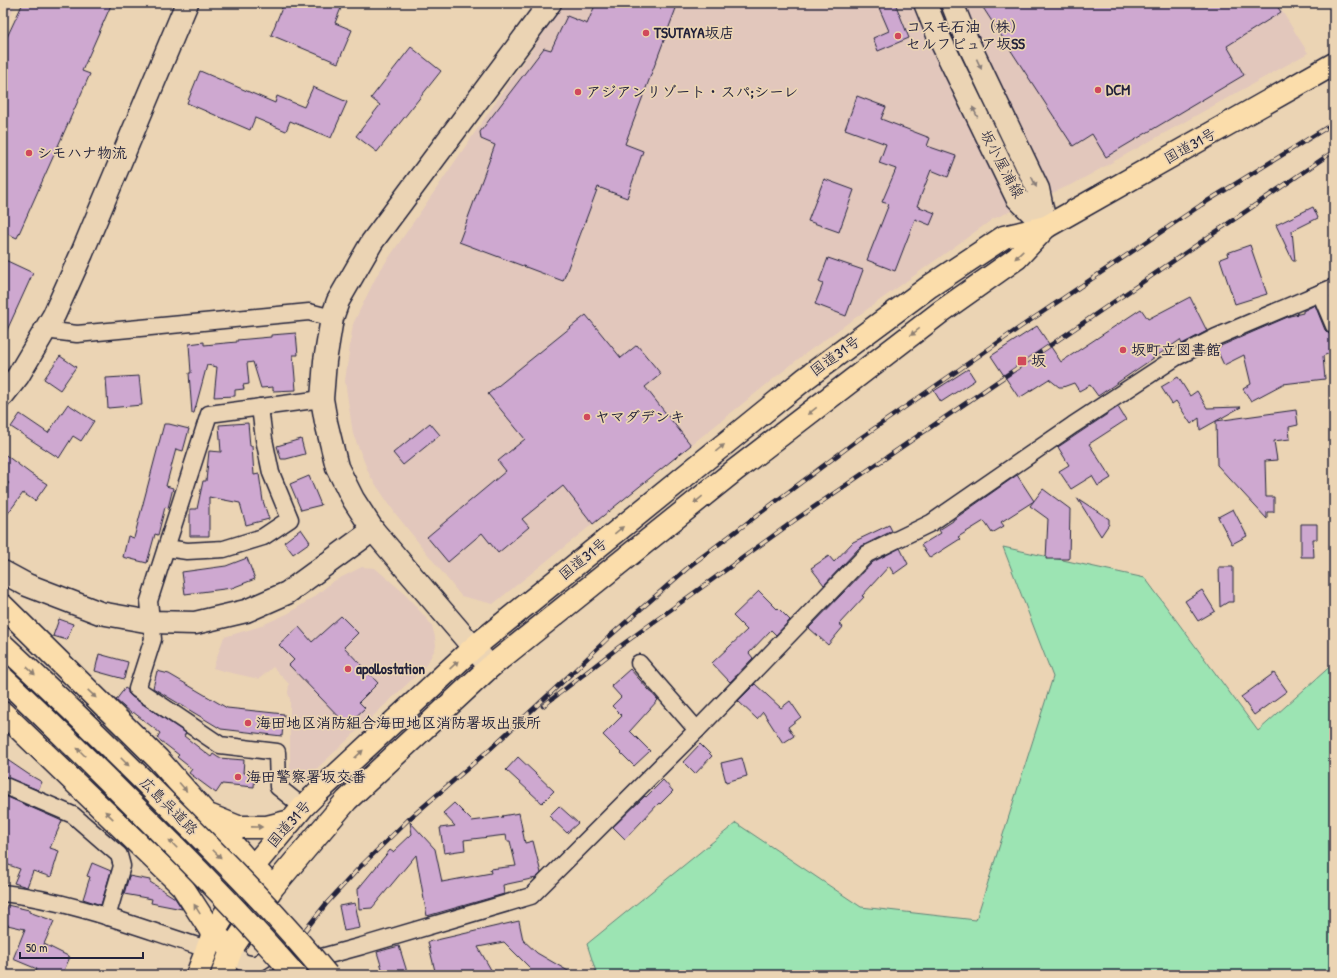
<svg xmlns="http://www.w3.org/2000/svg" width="1337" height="978" font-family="'Patrick Hand','Klee One',sans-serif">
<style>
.built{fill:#e2c7bc}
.green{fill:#9ce4b3;stroke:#5f8377}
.building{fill:#cea8d0;stroke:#22223b}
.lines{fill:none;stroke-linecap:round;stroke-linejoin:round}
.street-casing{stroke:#22223b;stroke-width:19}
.secondary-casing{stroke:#22223b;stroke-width:25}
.highway-casing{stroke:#22223b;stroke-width:25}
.street{stroke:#ebd4b4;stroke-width:16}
.secondary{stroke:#ebd4b4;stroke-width:22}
.highway{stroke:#fbddab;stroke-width:22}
.rail-casing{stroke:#22223b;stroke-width:4.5}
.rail{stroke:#ebd4b4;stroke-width:3;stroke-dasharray:9;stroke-linecap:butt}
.highway-bridge-casing{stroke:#22223b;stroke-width:25;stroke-linecap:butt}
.highway-bridge{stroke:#fbddab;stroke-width:22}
.oneway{fill:#867b78}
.oneway2{fill:#8e8073}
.poi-dot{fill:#d1495b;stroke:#ebd4b4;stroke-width:1.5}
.labels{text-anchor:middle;stroke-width:3.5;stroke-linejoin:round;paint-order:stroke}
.poi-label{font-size:15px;font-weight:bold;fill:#22223b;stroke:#ebd4b4;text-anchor:start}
.street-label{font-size:15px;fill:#22223b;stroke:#ebd4b4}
</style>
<rect width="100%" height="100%" fill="#ebd4b4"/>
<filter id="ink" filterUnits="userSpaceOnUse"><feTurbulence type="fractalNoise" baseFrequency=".025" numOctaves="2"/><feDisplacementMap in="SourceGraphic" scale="8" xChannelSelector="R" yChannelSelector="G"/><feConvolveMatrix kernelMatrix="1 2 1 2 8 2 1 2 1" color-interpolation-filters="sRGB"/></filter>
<g filter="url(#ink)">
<g class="built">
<polygon points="3,3 16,3 3,31"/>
<polygon points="564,3 1277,3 1308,53 1075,183 993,219 802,356 493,604 461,596 395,513 370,476 353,434 345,381 353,324 377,275"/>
<polygon points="362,567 375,568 403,592 427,619 432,626 435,637 436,646 434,651 428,662 420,672 310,775 290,775 290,699 288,693 289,684 273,667 259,679 223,671 213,668 224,637 258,627 289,613 314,597 332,582"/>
</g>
<polygon class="green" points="1003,547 1145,578 1258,731 1334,663 1334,975 597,975 587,944 736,823 861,907 976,920 1053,677"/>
<g class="building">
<polygon points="23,3 112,3 82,71 90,74 17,238 3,232 3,35 7,37"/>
<polygon points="284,3 343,3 335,23 352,30 338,63 271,35"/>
<polygon points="596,3 678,3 625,144 643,151 627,198 598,187 563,281 459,242 495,145 481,139 480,132 544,48 551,50 567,16 587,24"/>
<polygon points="877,3 895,3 909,38 878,51 873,38 889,31"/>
<polygon points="980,3 1275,3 1281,12 1227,46 1244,75 1106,157 1092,134 1073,146"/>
<polygon points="411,47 441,71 377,152 356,136 380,105 371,98"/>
<polygon points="200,71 275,103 277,96 304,107 313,87 347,102 331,138 290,121 286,131 255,118 250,130 187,103"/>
<polygon points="857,96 886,107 881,119 930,138 927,146 956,156 948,177 931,170 917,206 935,213 930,225 915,219 895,271 867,260 889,204 882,202 896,169 879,163 886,144 845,129"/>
<polygon points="824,179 854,190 839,232 808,221"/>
<polygon points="1313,207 1318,218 1292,231 1295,261 1293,261 1276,225"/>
<polygon points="1250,245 1267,294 1235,304 1220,259 1228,256 1227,253"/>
<polygon points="828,258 863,270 846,316 815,304 823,284 819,282"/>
<polygon points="3,259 33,273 3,339"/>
<polygon points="1190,297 1207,331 1182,344 1180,340 1098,396 1090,385 1079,391 1074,383 1063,387 1059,387 1049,379 1019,398 991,356 1037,326 1061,362 1141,309 1148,319"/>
<polygon points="1315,305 1325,330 1328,333 1332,335 1334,339 1334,351 1323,356 1325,379 1283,384 1251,401 1243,389 1251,384 1244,355 1224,365 1216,348 1290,316 1303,313 1303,311"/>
<polygon points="586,315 621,358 637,345 661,374 645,387 691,445 593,524 563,486 522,519 529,527 498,553 482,533 448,562 427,537 506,471 498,461 525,439 488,394"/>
<polygon points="296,333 298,355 293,355 296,390 273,391 273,387 261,388 253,362 247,363 249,384 243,385 244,389 235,390 235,396 214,397 217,367 207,365 194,413 192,413 189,373 191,373 189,344 204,342 204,345 237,342 237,340 271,337 271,335"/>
<polygon points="60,356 76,367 60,390 44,379"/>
<polygon points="968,369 975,380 941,402 934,391"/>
<polygon points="139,376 142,405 108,408 106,378"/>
<polygon points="1178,377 1190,396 1197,391 1207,408 1241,407 1200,430 1199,418 1191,424 1176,401 1172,404 1161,387"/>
<polygon points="68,404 94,421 81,441 73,436 59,458 11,427 20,414 48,433"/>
<polygon points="1118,407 1126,420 1089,444 1111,478 1098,486 1092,476 1071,489 1059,471 1069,465 1058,447"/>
<polygon points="1296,410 1298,425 1289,427 1290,439 1274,441 1277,460 1265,461 1266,497 1274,497 1274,512 1267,512 1267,519 1217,465 1216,421"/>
<polygon points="248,423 250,446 252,446 254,475 259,474 263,501 269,519 246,525 240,503 209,497 209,536 190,536 190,509 197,509 203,481 206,481 209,451 221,452 219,425"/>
<polygon points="430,423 440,435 403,465 393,453"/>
<polygon points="164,424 169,424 189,429 183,451 176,449 166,486 173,488 168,508 165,507 158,535 155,534 147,563 123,557 128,536 134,538"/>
<polygon points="301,439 305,454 286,459 281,459 277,446"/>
<polygon points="3,453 31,474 47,484 35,501 23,493 3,520 3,490 9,483 3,478"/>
<polygon points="1017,475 1034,501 1001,522 1004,526 992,533 984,521 958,537 960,539 930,558 921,545 941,533 939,530 953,521 953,520"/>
<polygon points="309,476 321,505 301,510 290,484"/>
<polygon points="1043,489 1070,509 1069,559 1046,559 1048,519 1030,506"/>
<polygon points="1077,498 1109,519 1109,524 1101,536"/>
<polygon points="1233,509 1247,536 1232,544 1218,517"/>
<polygon points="1301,524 1317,524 1317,539 1313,539 1314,557 1301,557"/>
<polygon points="889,525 892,531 860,547 824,585 811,568 829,556 834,562 853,542"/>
<polygon points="301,529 310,542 293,554 284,542"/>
<polygon points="900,548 908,564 894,574 889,566 862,596 864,597 839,624 843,627 828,645 809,628 873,562"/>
<polygon points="247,558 255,579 232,588 185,594 182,572 226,566"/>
<polygon points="1219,567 1233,567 1233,602 1228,602 1220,607"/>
<polygon points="1202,590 1215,611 1198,621 1185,601"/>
<polygon points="759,591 777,609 778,608 790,620 776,635 771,630 749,653 753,658 730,682 712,663 747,630 733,616"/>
<polygon points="341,616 358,633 344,647 378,683 359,702 365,708 347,725 289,665 294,660 279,645 299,627 312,642"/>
<polygon points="59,619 73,624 67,640 53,636"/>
<polygon points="99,654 128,662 124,679 95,671"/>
<polygon points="630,669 658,700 630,731 650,751 634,766 603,735 622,716 612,706 621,697 611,686"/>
<polygon points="157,671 169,674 227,708 284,714 282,736 221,729 153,688"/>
<polygon points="1274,673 1287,691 1254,715 1241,697"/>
<polygon points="755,684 781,708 790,701 801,717 788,727 794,736 783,743 763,712 757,719 738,701"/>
<polygon points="125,688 128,690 128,693 132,697 186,733 184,736 211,757 213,754 219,758 244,760 243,773 255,773 254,787 222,784 216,793 189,773 192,769 177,757 179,755 157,738 160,733 133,712 132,714 116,700"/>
<polygon points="700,744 712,756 695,774 683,762"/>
<polygon points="3,757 28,774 42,782 38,790 3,776"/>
<polygon points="518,757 554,791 542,803 506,770"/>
<polygon points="742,758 747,776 726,782 721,763"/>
<polygon points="663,780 673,791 660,804 659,803 625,839 613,827 645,796 646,797"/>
<polygon points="3,795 62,821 50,848 59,851 51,877 33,871 27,887 14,883 20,869 3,863"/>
<polygon points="454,803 472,821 503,817 502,816 519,813 525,843 533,841 541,873 536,878 503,885 504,894 427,916 416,855 372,908 359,909 358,889 390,850 393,852 412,834 410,822 435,849 442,882 491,873 490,869 516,866 510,841 507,841 506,835 464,840 465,850 444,853 440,828 455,826 443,813"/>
<polygon points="559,806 578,823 567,833 549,816"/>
<polygon points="92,863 111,871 101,905 83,899 90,877 87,876"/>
<polygon points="129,876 150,880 150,882 175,898 182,909 151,903 152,899 124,894"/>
<polygon points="355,903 360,928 344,931 339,906"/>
<polygon points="7,905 29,910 29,912 54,921 44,944 70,957 62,975 34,975 37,969 13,959 25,929 3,924"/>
<polygon points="519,921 523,940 537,953 575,975 526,975 530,968 504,942 478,947 494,975 436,975 428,942"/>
<polygon points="399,946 408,975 384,975 377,952"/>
</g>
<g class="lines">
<defs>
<g id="street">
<polyline points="1320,293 1334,326"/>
<polyline points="45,330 77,334 309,312 332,318"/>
<polyline points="166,548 187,551 224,549 263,537 290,519 271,473 264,439 260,407"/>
<polyline points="639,663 697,730"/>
<polyline points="3,785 73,815 119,855 122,866 107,917"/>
<polyline points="303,807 278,787 277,752 220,745 137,689 153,639 149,601 209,414 322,399"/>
<path d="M3,893C73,901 140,928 207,949"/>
<polyline points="232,948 242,962 255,965 269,956 286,959"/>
<polyline points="293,975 303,962 362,946 531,896 697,730 867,554 931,523 1073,425 1175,358 1216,337 1334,287"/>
</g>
<g id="secondary">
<polyline points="925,3 938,35 1017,198 1046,227"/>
<polyline points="952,3 965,36 1038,189 1046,227"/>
<polyline points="3,395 18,376 54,315 82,253 187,3"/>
<polyline points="3,572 27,585 100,613 151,622 195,623 246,611 287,593 373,530"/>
<polyline points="490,667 373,530 353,499 337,467 326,422 322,399 325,361 332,318 338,301 372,242 550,3"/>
</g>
<g id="highway">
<polyline points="3,606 158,759 253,867 262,876"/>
<polyline points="3,713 182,886 213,934 223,941"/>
<polyline points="211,816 238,827 267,827 291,821"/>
<polyline points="197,975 213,934 253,867 303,807 318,792 473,648 806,378 930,286 1004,237 1046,227 1334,64"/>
<polyline points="222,975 232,948 273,887 347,800 490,667 734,471 942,311 1017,258 1046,227"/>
</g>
</defs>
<use href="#street" class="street-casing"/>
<use href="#secondary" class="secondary-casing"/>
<use href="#highway" class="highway-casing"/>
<use href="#street" class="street"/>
<use href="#secondary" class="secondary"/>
<use href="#highway" class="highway"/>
<defs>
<g id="rail">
<polyline points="543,706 619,647 795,520 1334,151"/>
<polyline points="272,975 283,958 326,904 359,868 408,820 490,749 572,673 610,636 691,565 859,439 1019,328 1201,205 1334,123"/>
</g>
</defs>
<use href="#rail" class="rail-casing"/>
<use href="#rail" class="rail"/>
<defs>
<g id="highway-bridge">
<path d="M3,645C58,696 112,749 166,803C222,859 277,914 327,975"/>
<path d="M3,678C50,722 96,768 142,814C195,866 246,919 295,975"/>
</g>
</defs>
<use href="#highway-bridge" class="highway-bridge-casing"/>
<use href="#highway-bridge" class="highway-bridge"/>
</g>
<defs><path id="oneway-solid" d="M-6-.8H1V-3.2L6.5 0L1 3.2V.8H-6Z"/></defs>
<g class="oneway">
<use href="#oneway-solid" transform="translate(979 64) rotate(65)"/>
<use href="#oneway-solid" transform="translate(975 112) rotate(-116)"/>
<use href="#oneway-solid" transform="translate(1034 182) rotate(65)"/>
</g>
<g class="oneway2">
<use href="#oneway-solid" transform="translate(1019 255) rotate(136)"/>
<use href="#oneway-solid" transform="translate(915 332) rotate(142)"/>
<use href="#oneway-solid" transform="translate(812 411) rotate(142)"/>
<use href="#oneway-solid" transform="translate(720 448) rotate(-39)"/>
<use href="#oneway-solid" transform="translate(698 500) rotate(141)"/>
<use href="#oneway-solid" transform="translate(619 530) rotate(-39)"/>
<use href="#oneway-solid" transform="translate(454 665) rotate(-43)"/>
<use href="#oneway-solid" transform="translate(31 671) rotate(43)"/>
<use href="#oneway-solid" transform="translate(92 694) rotate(44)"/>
<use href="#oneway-solid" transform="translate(81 752) rotate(-135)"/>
<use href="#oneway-solid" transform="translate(359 754) rotate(-43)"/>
<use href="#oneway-solid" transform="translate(125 762) rotate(45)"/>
<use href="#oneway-solid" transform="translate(183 787) rotate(49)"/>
<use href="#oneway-solid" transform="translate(109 815) rotate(-136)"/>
<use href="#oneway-solid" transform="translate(257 827) rotate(1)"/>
<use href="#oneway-solid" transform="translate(173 844) rotate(-135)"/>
<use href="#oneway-solid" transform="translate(217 854) rotate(45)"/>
<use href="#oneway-solid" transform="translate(197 909) rotate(-122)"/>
</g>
</g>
<g class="poi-dot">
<circle cx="646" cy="33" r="4"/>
<circle cx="898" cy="36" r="4"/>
<circle cx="1098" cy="90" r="4"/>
<circle cx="578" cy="92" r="4"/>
<circle cx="29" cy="153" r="4"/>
<circle cx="1123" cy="350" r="4"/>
<rect x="1017" y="356" width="10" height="10" rx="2"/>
<circle cx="587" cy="417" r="4"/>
<circle cx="348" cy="669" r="4"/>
<circle cx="248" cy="723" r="4"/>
<circle cx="238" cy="777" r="4"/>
</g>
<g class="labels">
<g class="poi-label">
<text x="906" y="32">コスモ石油（株）<tspan x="906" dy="17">セルフピュア坂SS</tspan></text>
<text x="654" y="38">TSUTAYA坂店</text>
<text x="1106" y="95">DCM</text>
<text x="586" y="97">アジアンリゾート・スパ;シーレ</text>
<text x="37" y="158">シモハナ物流</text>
<text x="1131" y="355">坂町立図書館</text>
<text x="1031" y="366">坂</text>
<text x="595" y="422">ヤマダデンキ</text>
<text x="356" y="674">apollostation</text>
<text x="256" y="728">海田地区消防組合海田地区消防署坂出張所</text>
<text x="246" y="782">海田警察署坂交番</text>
</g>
<g class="street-label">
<text transform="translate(1190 146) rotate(-29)" y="5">国道31号</text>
<text transform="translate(1002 164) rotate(62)" y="5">坂小屋浦線</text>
<text transform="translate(835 356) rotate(-36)" y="5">国道31号</text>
<text transform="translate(583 559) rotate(-39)" y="5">国道31号</text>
<text transform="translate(169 806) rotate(45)" y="5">広島呉道路</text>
<text transform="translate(289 824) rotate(-49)" y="5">国道31号</text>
</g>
</g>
<rect width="1337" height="978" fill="none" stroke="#ebd4b4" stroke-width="16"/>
<rect x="8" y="8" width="1321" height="962" fill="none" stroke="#22223b" stroke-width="1.5" filter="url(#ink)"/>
<path d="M20 952v6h123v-6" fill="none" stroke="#22223b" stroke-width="2"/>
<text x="26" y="952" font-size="12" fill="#22223b" stroke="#ebd4b4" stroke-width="3" paint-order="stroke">50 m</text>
</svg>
